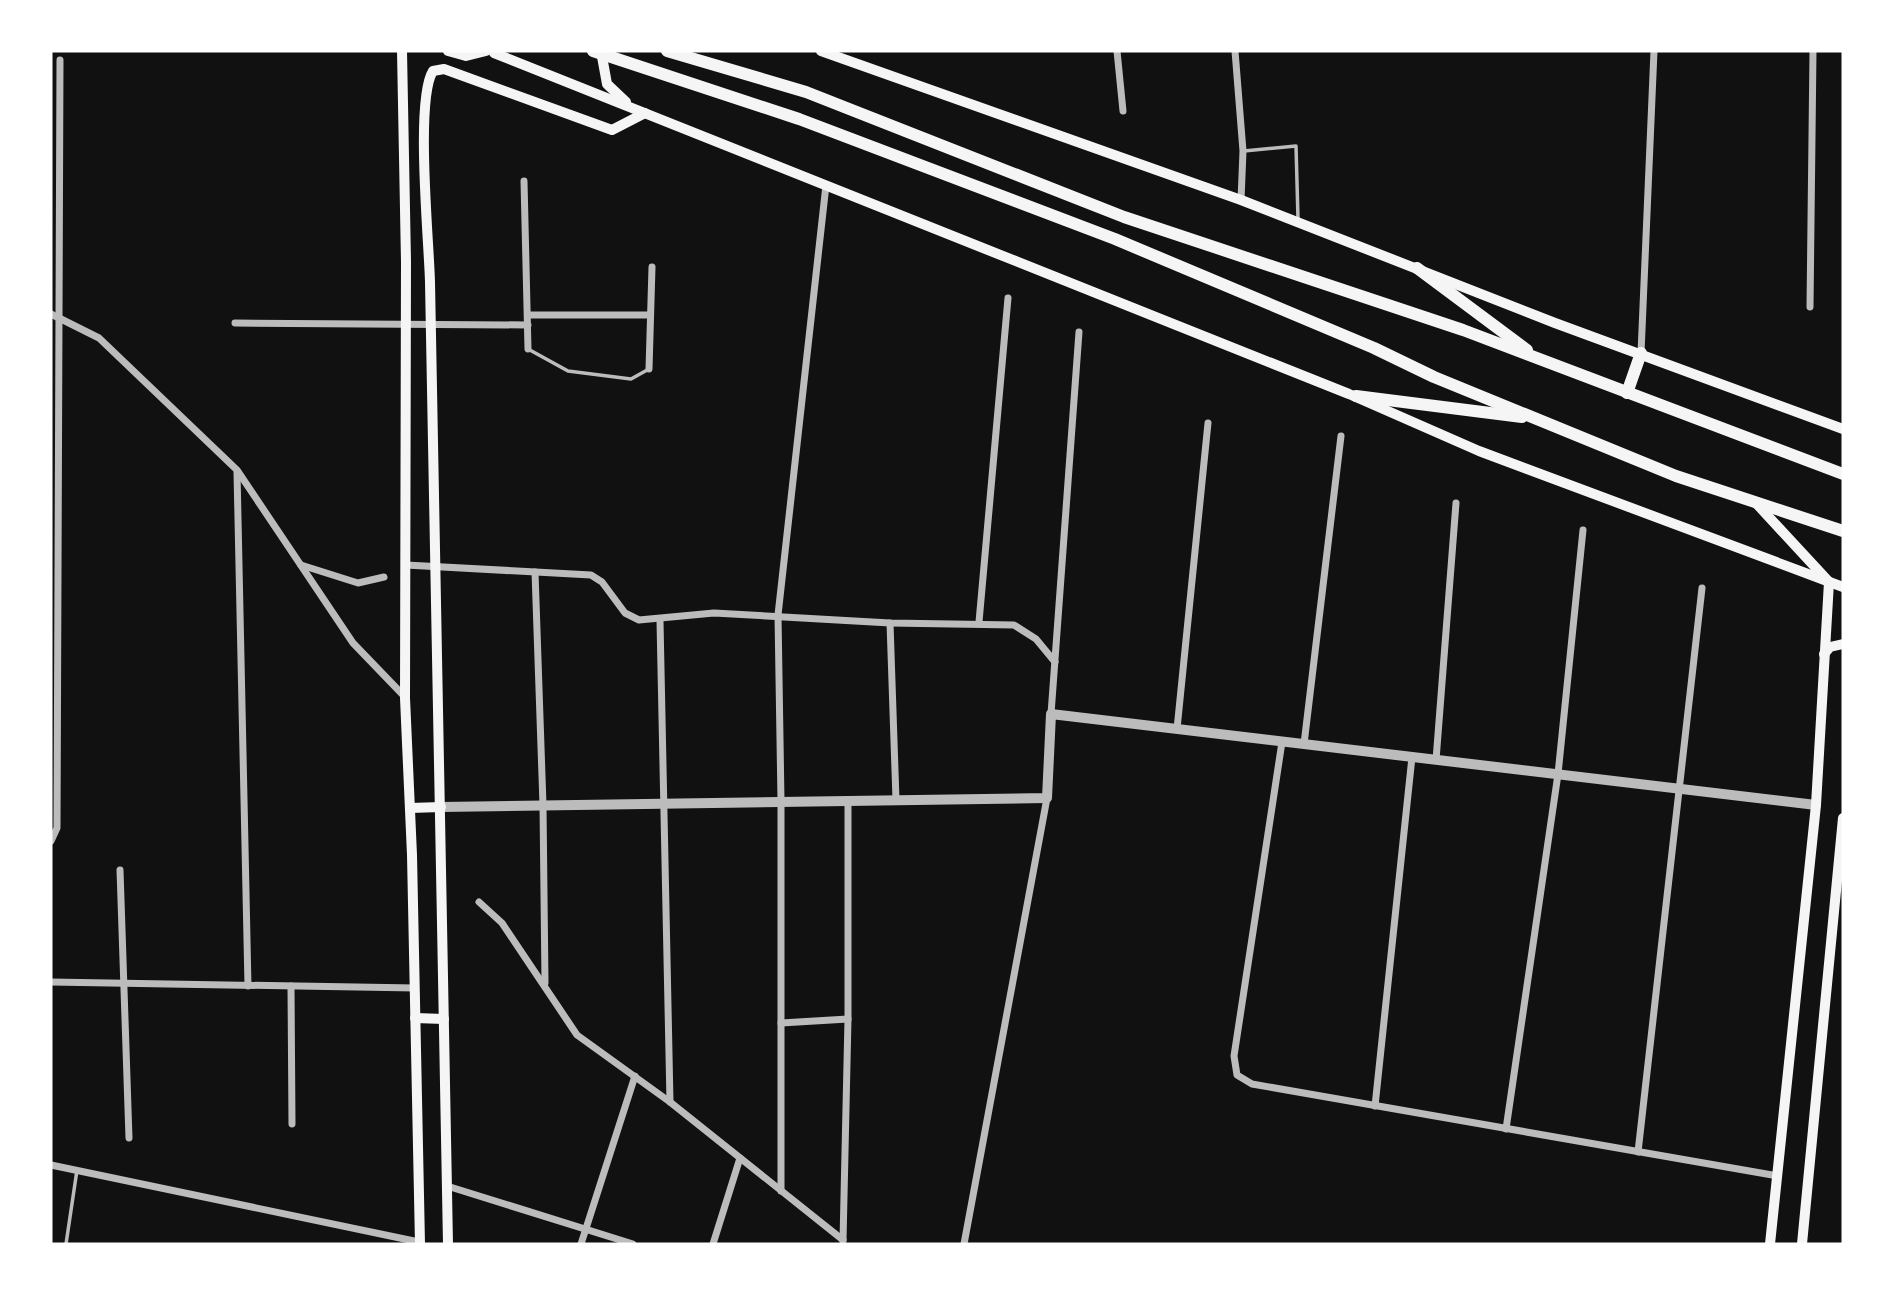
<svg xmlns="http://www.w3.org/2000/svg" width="1894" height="1295" font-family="'Fira Sans',sans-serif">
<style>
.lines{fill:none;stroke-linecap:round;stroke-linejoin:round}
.service{stroke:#bcbcbc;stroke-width:3.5}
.minor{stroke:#bcbcbc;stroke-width:7}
.tertiary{stroke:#bcbcbc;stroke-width:10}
.secondary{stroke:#f5f5f5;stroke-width:10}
.primary{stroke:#f5f5f5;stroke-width:12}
</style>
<rect width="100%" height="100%" fill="#111"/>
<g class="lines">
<g class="service">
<polyline points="1244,151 1296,146 1298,219"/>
<polyline points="528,349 568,371 631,379 649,369"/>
<polyline points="66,1244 77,1170"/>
</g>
<g class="minor">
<polyline points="1117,51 1123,111"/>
<polyline points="1235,51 1243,151 1241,200"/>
<polyline points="524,181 528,349"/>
<polyline points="1810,307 1813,51"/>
<polyline points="51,314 99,338 237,470 353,643 405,697"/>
<polyline points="528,315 649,315"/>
<polyline points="235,323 528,325"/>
<polyline points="1641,353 1654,51"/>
<polyline points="649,369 652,267"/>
<polyline points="237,472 248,986"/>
<polyline points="301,565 358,583 384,577"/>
<polyline points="406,565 591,575 602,582 625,613 639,620 714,613 890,623 1014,625 1036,639 1055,662"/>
<polyline points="535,572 543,805 545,983"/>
<polyline points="660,621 670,1102"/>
<polyline points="979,622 1008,298"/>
<polyline points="890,623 896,800"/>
<polyline points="1051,714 1079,332"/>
<polyline points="1177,729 1208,423"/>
<polyline points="1282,742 1234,1056 1237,1075 1252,1084 1778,1176"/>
<polyline points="1304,744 1341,436"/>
<polyline points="1436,760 1456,503"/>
<polyline points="51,841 57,828 60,60"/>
<polyline points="120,870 129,1138"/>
<polyline points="479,902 502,923 577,1035 670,1102 843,1240"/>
<polyline points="51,982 415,988"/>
<polyline points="291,986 292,1124"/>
<polyline points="781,1023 848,1019"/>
<polyline points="1375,1106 1412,757"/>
<polyline points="1506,1129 1558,774 1583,530"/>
<polyline points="1638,1152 1702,588"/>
<polyline points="51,1165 419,1242"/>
<polyline points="447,1186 633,1244"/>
<polyline points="781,1191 781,801 778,615 826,185"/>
<polyline points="843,1241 848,1019 848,801"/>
<polyline points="581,1244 635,1076"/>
<polyline points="713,1244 740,1158"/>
<polyline points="964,1244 1047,798"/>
</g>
<polyline class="tertiary" points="441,807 1047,798 1051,714 1816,805"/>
<g class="secondary">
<polyline points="402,51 406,262 405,698 412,855 420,1244"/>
<polyline points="448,51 466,56 486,51"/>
<polyline points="601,51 607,84 626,102"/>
<polyline points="821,51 1241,200 1555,323 1843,429"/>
<polyline points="494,53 1349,394 1479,451 1843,587"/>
<polyline points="1755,502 1829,582 1816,805 1770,1244"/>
<polyline points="1824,654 1830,647 1843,644"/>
<polyline points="410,808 441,807"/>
<polyline points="415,1018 444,1019"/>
<path d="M448,1244C442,923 438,602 430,282C429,241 415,99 433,71L444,69L612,130L645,113"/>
<polyline points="1802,1244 1843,818"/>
</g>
<g class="primary">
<polyline points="593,51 799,119 1115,239 1374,348 1434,377 1676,476 1843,531"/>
<polyline points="667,51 806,92 1124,217 1463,330 1843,474"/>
<polyline points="1417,268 1527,350"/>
<polyline points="1627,393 1641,353"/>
<polyline points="1356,396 1522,417"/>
</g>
</g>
<rect width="1894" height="1295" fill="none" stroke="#ffffff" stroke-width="105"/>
</svg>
